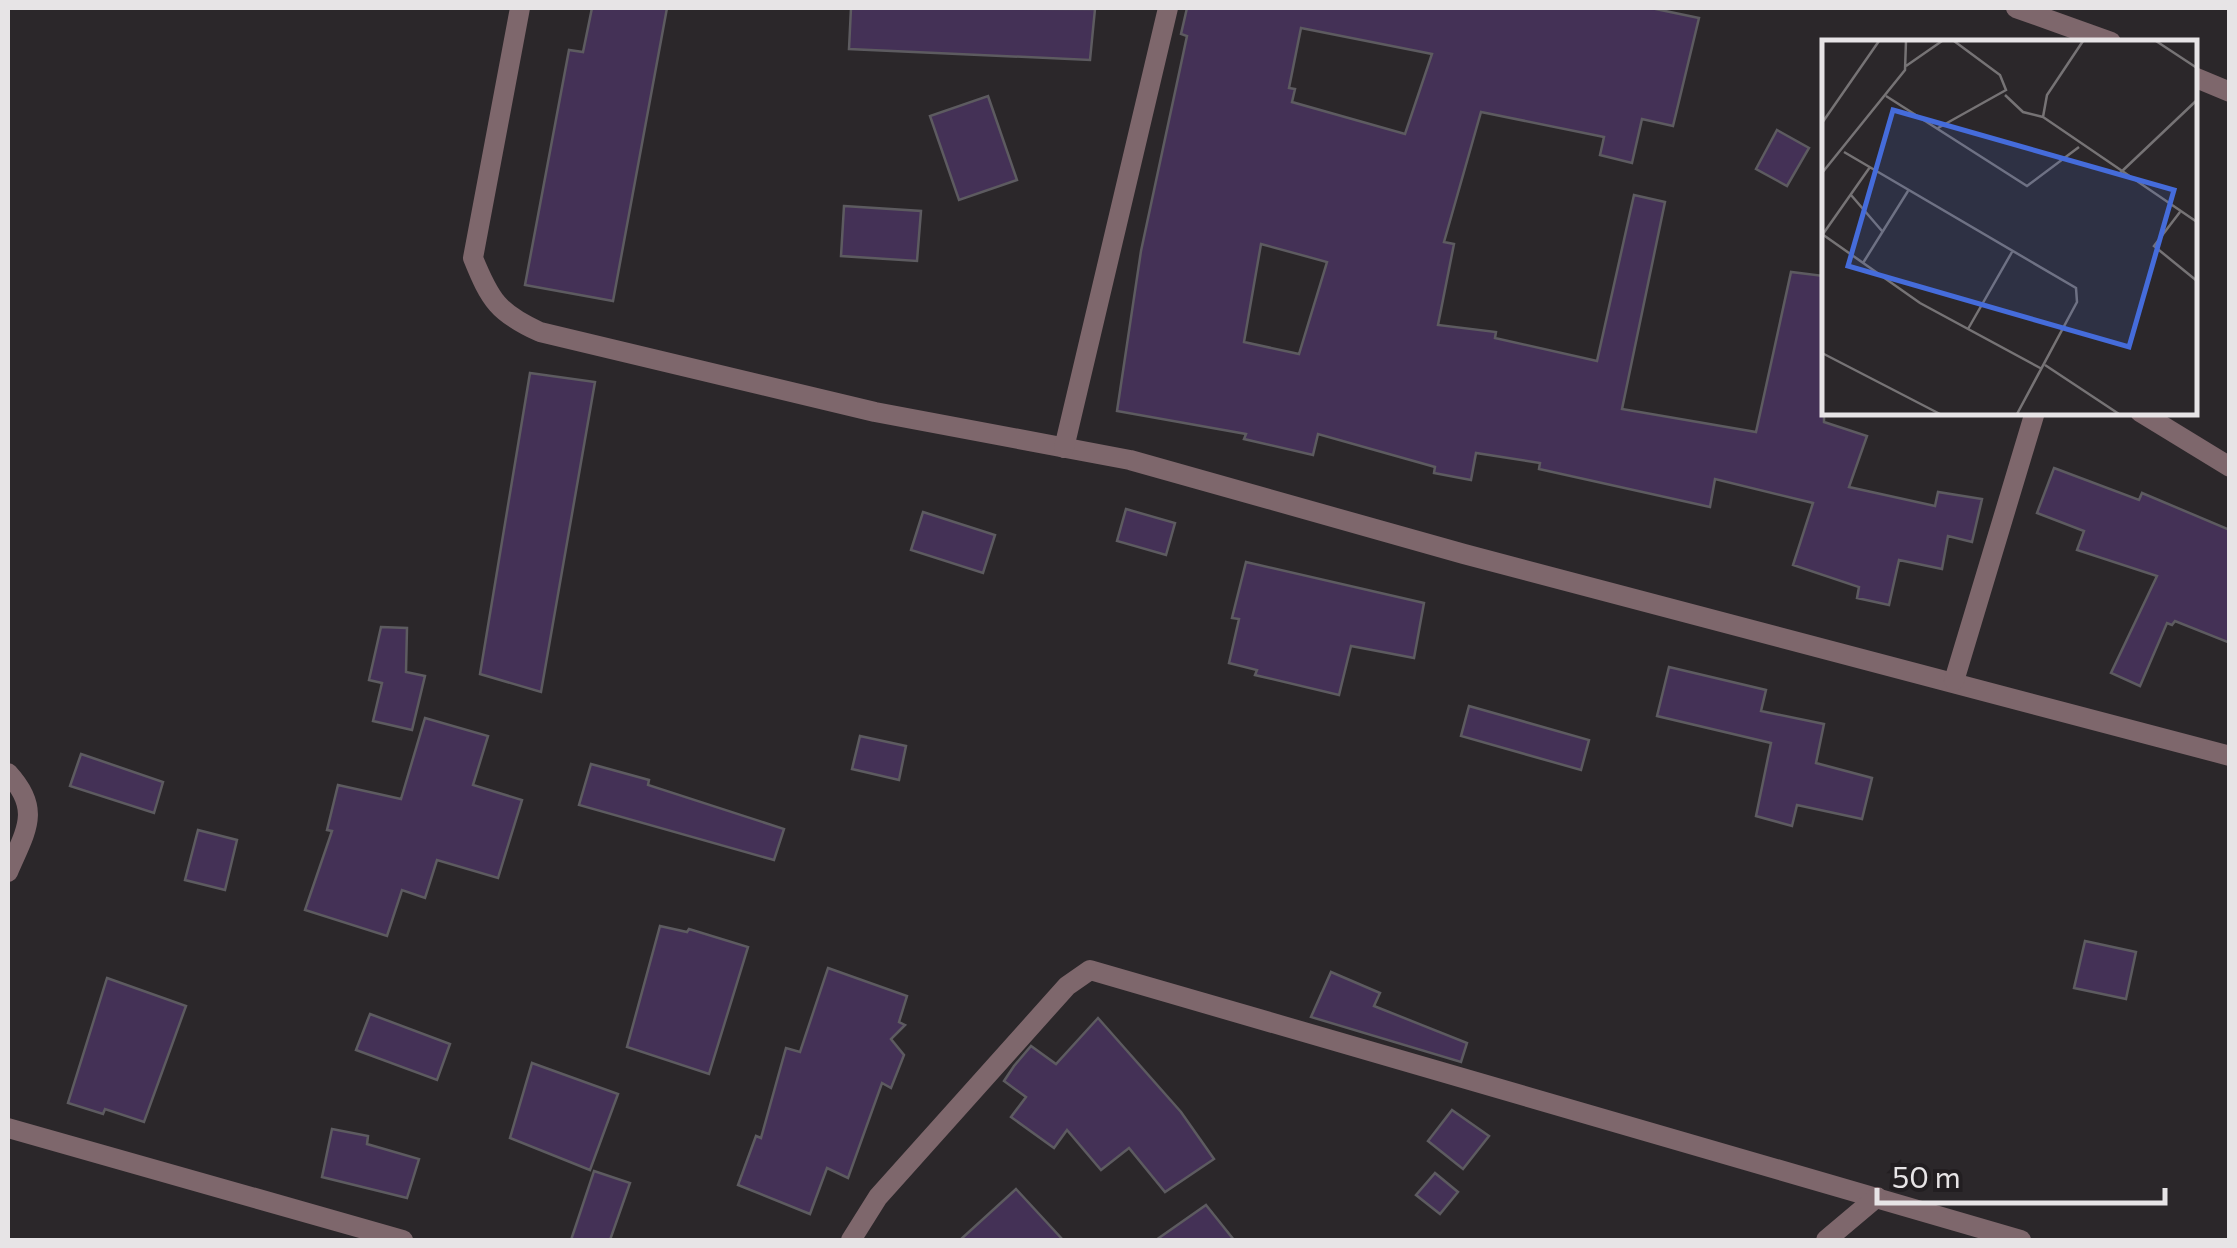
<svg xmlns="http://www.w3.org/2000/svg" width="2237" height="1248" font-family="Commissioner,sans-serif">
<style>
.building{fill:#443156;stroke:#5d5b60;stroke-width:2.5;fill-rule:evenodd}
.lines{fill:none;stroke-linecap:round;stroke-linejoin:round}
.minor{stroke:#7e676c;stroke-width:20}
.inset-road{fill:none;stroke:#767375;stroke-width:2.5}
.view{fill:#456cdb;fill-opacity:0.15;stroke:#456cdb;stroke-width:5}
.inset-edge{fill:none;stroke:#e7e4e6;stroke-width:5}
</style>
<rect width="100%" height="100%" fill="#2b272a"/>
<g class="building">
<polygon points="592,8 667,8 613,301 525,285 569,50 583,52"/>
<polygon points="851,8 1095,9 1090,60 849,49"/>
<path d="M1187,8H1651L1699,18L1673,126L1642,119L1632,163L1600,155L1604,137L1481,112L1444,242L1454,244L1438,325L1496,332L1495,338L1597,361L1634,195L1665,202L1622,409L1756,432L1791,272L1824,276V422L1867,436L1849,487L1935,506L1938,492L1982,499L1972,542L1948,536L1942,569L1899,560L1889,605L1857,598L1859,587L1793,565L1813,503L1715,479L1710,507L1539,469L1540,463L1476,453L1471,480L1434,473L1435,467L1318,434L1313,455L1244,439L1246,434L1117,411L1141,251L1187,36L1181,34ZM1301,28L1432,54L1405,134L1292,102L1295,89L1289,88ZM1261,244L1327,262L1299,354L1244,342Z"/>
<polygon points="988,96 1017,180 959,200 930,116"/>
<polygon points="1777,130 1809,148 1787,186 1756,169"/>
<polygon points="844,206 921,211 917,261 841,256"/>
<polygon points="530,373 595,382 541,692 480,674"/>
<polygon points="2054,468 2139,500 2142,493 2230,530 2230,643 2175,621 2172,625 2167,623 2140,686 2111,673 2157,576 2077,550 2084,531 2037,513"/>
<polygon points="1126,509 1175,523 1166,555 1117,541"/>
<polygon points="923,512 995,535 983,573 911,550"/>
<polygon points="1246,562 1424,603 1414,658 1351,646 1339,695 1255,675 1257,670 1229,663 1239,619 1232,618"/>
<polygon points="381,627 407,628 406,672 425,676 412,730 373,721 382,683 369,680"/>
<polygon points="1669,667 1766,690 1761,711 1824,724 1816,763 1872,778 1862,819 1797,805 1792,826 1756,816 1771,743 1657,716"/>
<polygon points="1469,706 1589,740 1581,770 1461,736"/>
<polygon points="425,718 488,736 473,785 522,800 498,878 437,860 425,898 402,890 387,936 305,910 332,831 327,830 338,785 401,799"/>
<polygon points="860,736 906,746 899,780 852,769"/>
<polygon points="81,754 163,782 154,813 70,786"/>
<polygon points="591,764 649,780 648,785 784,829 774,860 579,805"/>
<polygon points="198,830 237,840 225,890 185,880"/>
<polygon points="660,926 687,932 689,929 748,947 709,1074 627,1047"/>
<polygon points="2085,941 2136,952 2126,999 2074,988"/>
<polygon points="828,968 907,996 899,1022 905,1025 891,1039 904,1055 891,1088 882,1083 848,1178 827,1168 810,1214 738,1185 756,1136 761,1138 786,1048 800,1052"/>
<polygon points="1331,972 1380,993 1374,1006 1467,1043 1461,1062 1311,1017"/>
<polygon points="107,978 186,1006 144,1122 105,1109 103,1114 68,1103"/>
<polygon points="370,1014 450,1044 437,1080 356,1050"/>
<polygon points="1098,1018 1181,1112 1214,1159 1165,1192 1129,1148 1101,1170 1067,1130 1054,1148 1011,1117 1026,1097 1004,1081 1014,1066 1031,1046 1056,1064"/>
<polygon points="532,1063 618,1094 590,1170 510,1138"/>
<polygon points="1452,1110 1489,1136 1463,1169 1428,1141"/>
<polygon points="332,1129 368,1136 367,1144 419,1159 407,1198 322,1177"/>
<polygon points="594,1171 630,1183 610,1240 571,1240"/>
<polygon points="1435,1173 1458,1192 1440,1214 1416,1195"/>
<polygon points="1016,1189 1063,1240 960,1240"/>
<polygon points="1206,1205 1234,1240 1156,1240"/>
</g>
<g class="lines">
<g class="minor">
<path d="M520,8L473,258C490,300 498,313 540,332L875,412L1130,460L1464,554L2230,756"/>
<polyline points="2016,8 2111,42"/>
<polyline points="2194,77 2230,92"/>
<polyline points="2140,412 2230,467"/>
<polyline points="1064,448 1168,8"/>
<polyline points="1954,681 2035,412"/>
<path d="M8,773C42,810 26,830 8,872"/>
<polyline points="8,1128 403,1240"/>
<polyline points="851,1240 878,1197 1067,986 1090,970 2021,1240"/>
<polyline points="1826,1240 1877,1197"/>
</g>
</g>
<g transform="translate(1822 40)">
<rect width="375" height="375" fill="#2b272a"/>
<path class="inset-road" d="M261,1L225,55L221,77L375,182M334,1L375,28M84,26L120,1M183,55L201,72L221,77M64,56L205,146L257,107M0,83L57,1M116,88L184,50L178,35L132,1M22,112L254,248L255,262L195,374M0,133L83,30L84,1M297,134L375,60M29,155L60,191M358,172L332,206L375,241M0,194L98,263L220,329M1,194L48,127M41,223L86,151M146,289L190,212M0,313L118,374M223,325L297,374"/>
<path class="view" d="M71,70L352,150L307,307L26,226Z"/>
<rect width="375" height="375" class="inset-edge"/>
</g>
<rect width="2237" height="1248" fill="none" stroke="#e7e4e6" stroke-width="20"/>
<path d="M1877 1188v15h288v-15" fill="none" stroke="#e7e4e6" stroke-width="5"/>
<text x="1892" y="1188" font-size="30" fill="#e7e4e6" stroke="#221e21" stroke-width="8" paint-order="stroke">50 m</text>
</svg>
